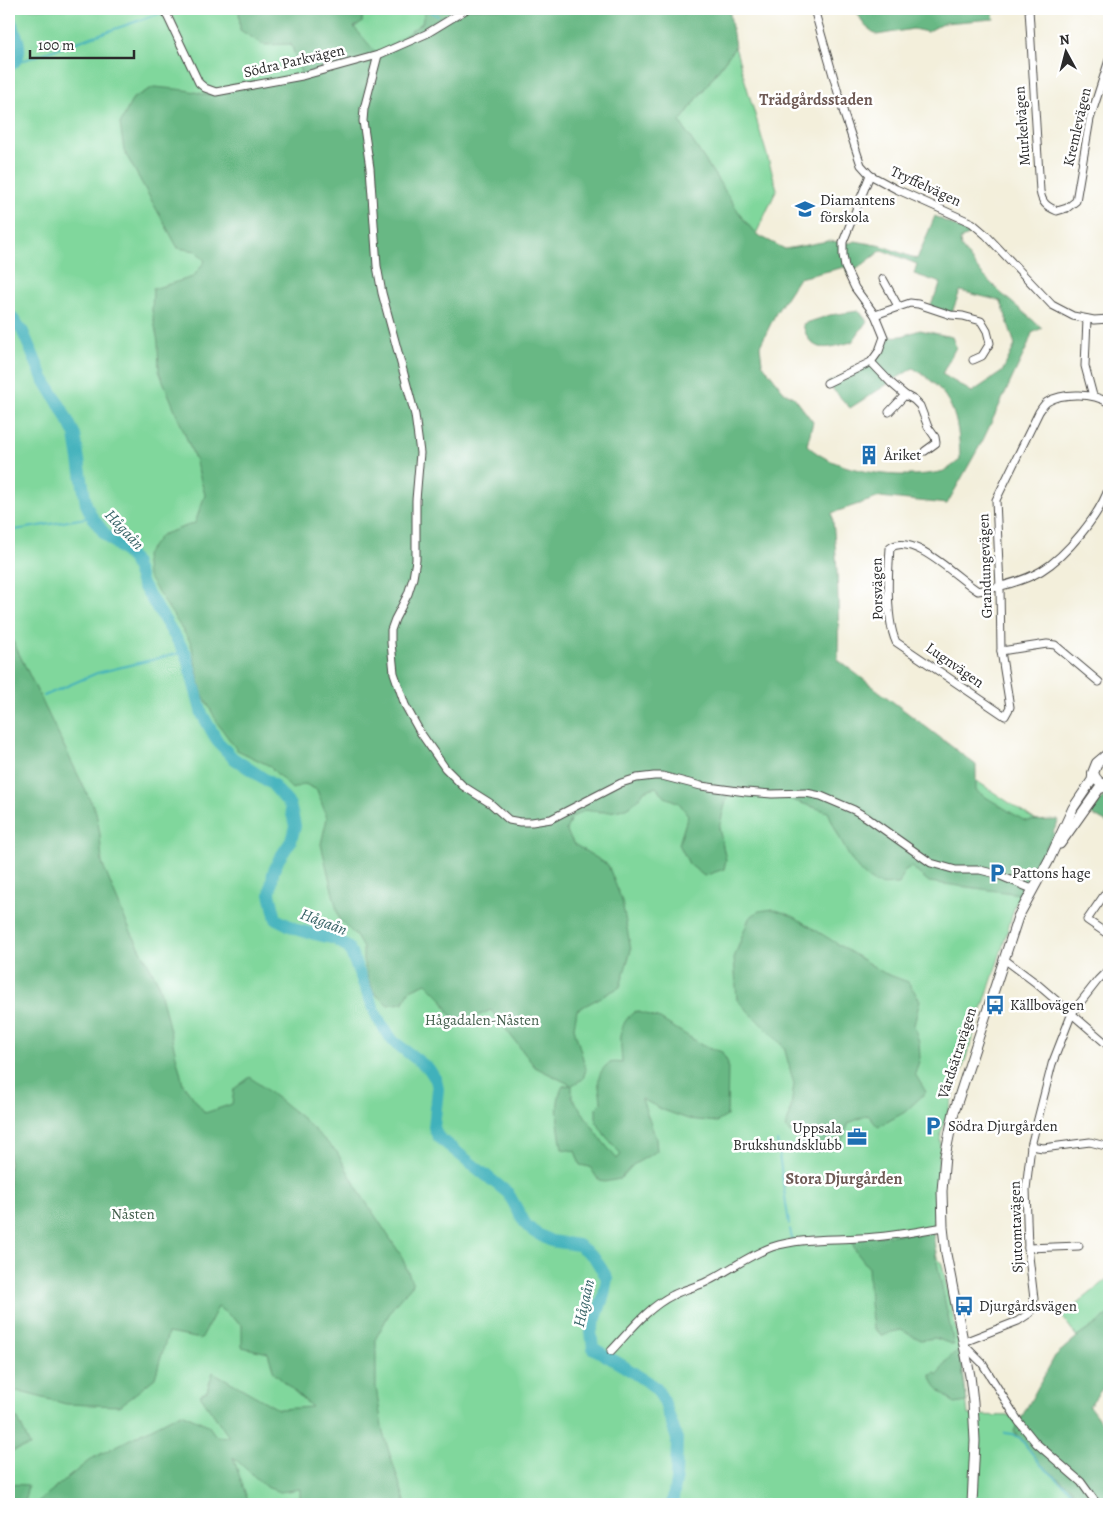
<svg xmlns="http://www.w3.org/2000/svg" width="1118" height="1513" font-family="Alegreya,serif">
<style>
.green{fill:#80d79c;stroke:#568164}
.forest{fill:#68b884;stroke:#4a7258;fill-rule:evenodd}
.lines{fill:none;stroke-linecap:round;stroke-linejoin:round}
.stream{stroke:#41b1bb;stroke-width:2}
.river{stroke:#41b1bb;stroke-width:12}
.minor-casing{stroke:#494845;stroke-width:9}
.tertiary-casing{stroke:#494845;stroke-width:11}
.secondary-casing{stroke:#494845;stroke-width:12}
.minor{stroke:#fff;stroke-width:7}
.tertiary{stroke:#fff;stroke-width:9}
.secondary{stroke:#fff;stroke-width:10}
.labels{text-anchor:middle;stroke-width:5;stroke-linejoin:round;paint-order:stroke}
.street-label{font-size:15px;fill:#2b2b2b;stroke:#fff}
.poi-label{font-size:15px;fill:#2b2b2b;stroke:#fff;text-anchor:start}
.park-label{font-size:15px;fill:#445f4d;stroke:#fff}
.neighbourhood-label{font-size:16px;font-weight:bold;fill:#6e5a55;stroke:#fff}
.water-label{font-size:16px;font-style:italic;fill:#346165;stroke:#fff}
</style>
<rect width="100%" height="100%" fill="#fff"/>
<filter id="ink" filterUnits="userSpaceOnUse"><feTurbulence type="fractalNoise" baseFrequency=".02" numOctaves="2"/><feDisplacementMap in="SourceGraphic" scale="10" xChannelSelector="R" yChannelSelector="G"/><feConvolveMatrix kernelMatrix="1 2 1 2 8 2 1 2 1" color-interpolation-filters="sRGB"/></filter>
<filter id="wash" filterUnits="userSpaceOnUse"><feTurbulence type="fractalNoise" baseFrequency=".0096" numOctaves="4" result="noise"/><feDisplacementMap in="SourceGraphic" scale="20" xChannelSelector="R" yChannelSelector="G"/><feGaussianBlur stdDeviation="1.12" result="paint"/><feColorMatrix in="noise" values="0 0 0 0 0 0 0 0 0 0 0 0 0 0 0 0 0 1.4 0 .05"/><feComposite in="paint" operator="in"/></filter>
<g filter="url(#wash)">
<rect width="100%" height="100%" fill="#f3efdb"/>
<g class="green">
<polygon points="9,9 677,9 685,115 735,47 777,189 756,234 744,220 715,606 1056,834 1016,902 1002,949 941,1133 933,1237 937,1257 942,1264 962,1358 968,1415 1018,1416 1097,1504 9,1504"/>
<polygon points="1109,1278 1109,1315 1077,1337 1062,1316"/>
</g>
<g class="forest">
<path d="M239,9H363L362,23L354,27L378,55L422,23L425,9H730V14L735,47L680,122L744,220L756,234L785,249L828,241L850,243L855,241L882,246L917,259L935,216L970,234L960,240L961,247L981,273L1002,294L1042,328L1032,333L1027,347L983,440L947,504L880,497L832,513C838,562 839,610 838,660L976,765V791L1025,821L1059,820L1040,859L1020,894L929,882L911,867L905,870L899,884C892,884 881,886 875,883C852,872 838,834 828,812L789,799L728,793L719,828L726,860L724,869L704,876L689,864L679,844L688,815L679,803L665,797L656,787L644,791C632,813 607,814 585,810L571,818L566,830L574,844L608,865L622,901L631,950L620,987L577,1010L574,1028L586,1069L583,1079L572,1085V1097L603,1142L617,1159L621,1154L604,1134L596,1121V1108L601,1103C601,1090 594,1079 604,1068C609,1061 614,1062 622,1063C621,1043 616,1023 636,1011L660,1019L701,1044L722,1052L728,1063L727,1116L717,1122L688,1119L663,1110L642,1099L656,1139L657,1151L633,1165L620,1179L604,1182L597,1178L590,1167L580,1165L575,1151L562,1149C559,1129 553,1104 563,1086L571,1085L535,1067L491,1010L473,1018L462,1021L450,1015L442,999L426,983L410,990L403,1003L388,1005L375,994L368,978L363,960V948L356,936L339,919L321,844L327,818L317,790L305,784L292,789L268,765L237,750L218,724L202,693L191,643L147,575L145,556L161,535L195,523L205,495L195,459L159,371L158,342L152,311L153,289L193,277L205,261L196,251L178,248L124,151L120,124L133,98L154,87L186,90L207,95L302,76L291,44L264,45L240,30ZM882,250L917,264L914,274L941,283L929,308L951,315L960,291L1001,301L1015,345L1002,372L972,392L942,374L956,347L952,337L920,330L902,336L884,337L871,362L827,383L850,408L913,368C953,392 959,417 960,460C954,464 947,471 940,472C901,480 835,473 807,445L813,422L794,397L784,392L762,363L760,346L776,313L799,278L845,267L849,275Z"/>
<polygon points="855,9 992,9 994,19 944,23 927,32 913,29 877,35 865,26"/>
<path d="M859,311L867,321L852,342C828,348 810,356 803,324L830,315Z"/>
<polygon points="9,633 96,812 100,834 102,863 127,924 158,982 183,1084 205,1113 232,1104 234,1089 250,1077 302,1118 337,1152 360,1193 401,1255 413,1284 393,1307 376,1338 376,1387 383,1433 406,1504 300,1504 300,1489 280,1492 266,1487 233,1457 249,1504 35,1504 91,1459 181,1413 208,1425 216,1436 229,1437 200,1395 207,1391 213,1372 278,1409 312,1407 274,1373 268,1353 242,1347 242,1325 218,1307 201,1339 168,1333 155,1378 120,1406 66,1404 9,1389"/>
<polygon points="1109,792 1109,824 1093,815 1090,816 1105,794"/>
<polygon points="773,909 793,916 884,973 908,982 920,1000 914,1025 919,1042 920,1058 915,1074 926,1092 905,1112 878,1127 868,1115 849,1123 839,1148 812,1152 785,1128 790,1115 794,1084 784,1047 737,1000 734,958 749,918 759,911"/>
<polygon points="933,1231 936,1258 954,1345 935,1338 921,1340 901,1330 891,1332 883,1336 873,1328 870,1303 868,1267 857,1253 850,1239"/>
<polygon points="1109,1315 1109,1380 1089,1406 1109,1433 1109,1504 1078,1504 1071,1488 1040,1464 1014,1431 1055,1356 1077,1337"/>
<path d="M959,1351L967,1402L955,1404C947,1396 931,1387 931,1375L935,1373L938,1375C944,1365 948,1355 959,1351Z"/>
<polygon points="9,1418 18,1419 30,1446 9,1452"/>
<polygon points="9,1484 28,1485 24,1504 9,1504"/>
</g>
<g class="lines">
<g class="stream">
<polyline points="426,9 438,16"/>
<polyline points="13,64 161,13"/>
<polyline points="9,531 92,517"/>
<polyline points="44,696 97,673 184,652"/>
<polyline points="777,1141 789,1224"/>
<polyline points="790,1229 792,1239"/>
<polyline points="1005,1433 1013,1434 1020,1438 1041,1465 1070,1490 1075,1504"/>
</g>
<g class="river">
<path d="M9,18C16,33 28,55 9,66"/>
<polyline points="9,314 22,330 43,378 62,409 75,435 86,504 92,517 105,534 133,559 142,584 186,654 202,714 218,742 233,758 272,784 290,805 295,826 291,841 279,859 273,873 270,894 276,919 298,930 335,939 349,948 378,1019 386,1031 393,1041 429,1069 436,1080 438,1089 434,1127 438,1137 508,1193 526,1225 534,1232 551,1241 578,1245 594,1257 607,1278 604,1295 591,1332 593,1348 625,1367 656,1388 664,1401 677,1439 676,1481 672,1504"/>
</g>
</g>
</g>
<g filter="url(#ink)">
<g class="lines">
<defs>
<g id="minor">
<polyline points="164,9 199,83 205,88 216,92 302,76 378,55 426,34 467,9"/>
<polyline points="814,9 845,117 861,165 870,175 896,189 972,223 986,235 1052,305 1073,316 1094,320 1109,319"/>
<path d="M1029,9L1040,191C1042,203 1046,206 1057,211L1067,208L1076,201L1090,119L1109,60"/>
<polyline points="378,55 364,109 363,121 370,168 377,266 382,293 415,415 420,453 416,500 416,560 413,578 408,594 395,619 391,630 391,643 394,673 405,705 420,732 445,768 463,786 490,803 509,820 520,822 532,822 551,819 621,783 637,778 654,776 662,776 701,786 746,792 772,794 806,793 821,796 854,810 866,817 931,863 956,870 980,870 996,874 1032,889"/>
<polyline points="883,279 898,306"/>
<polyline points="875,315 910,303 918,304 951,315 963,316 981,321 987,331 990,343 982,356 973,360"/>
<polyline points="1087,319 1085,366 1093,396"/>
<polyline points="871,362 891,383 905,395 889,412"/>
<polyline points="827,383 871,362 879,351 884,337 875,315 855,288 845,267 843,255 843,242 870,175"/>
<polyline points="905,395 914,400 920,406 928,427 935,437 936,443 925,451"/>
<path d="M1109,403C1094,393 1063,392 1047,402C1044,404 1041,409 1039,412L996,500L1000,587L1001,651L1010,707L1005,716L896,642C886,620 888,574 890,548C913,531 959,580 978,591C999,587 1022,582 1041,571C1066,556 1100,515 1109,487"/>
<polyline points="1001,651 1047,644 1055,645 1099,682"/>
<polyline points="1109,888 1087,920 1109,935"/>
<polyline points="1004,959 1036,983 1109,1046"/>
<polyline points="1031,1146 1043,1148 1090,1142 1109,1147"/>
<polyline points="1028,1248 1079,1246"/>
<polyline points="964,1342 1018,1321 1030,1313 1034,1299 1028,1248 1026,1189 1031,1146 1052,1064 1072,1013 1098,980 1109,969"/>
<polyline points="965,1346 982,1363 1019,1422 1036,1443 1081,1482 1097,1504"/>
<path d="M611,1351C630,1331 648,1307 673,1295C684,1289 697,1287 708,1281C730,1270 749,1255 772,1247C800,1238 831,1240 860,1238C888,1237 915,1232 943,1227"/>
</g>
<g id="tertiary">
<polyline points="1060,844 1099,789 1108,786"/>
<polyline points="972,1504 975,1441 973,1402 970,1376 946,1254 943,1227 942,1191 945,1156 954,1112 1018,917 1049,860 1073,808 1092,780 1093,773"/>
</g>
<path id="secondary" d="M1109,753L1097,763L1093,773C1096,781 1100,785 1109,785"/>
</defs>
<use href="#minor" class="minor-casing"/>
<use href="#tertiary" class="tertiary-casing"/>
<use href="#secondary" class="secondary-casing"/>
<use href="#minor" class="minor"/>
<use href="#tertiary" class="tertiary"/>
<use href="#secondary" class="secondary"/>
</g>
</g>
<defs>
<symbol id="school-bare" viewBox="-9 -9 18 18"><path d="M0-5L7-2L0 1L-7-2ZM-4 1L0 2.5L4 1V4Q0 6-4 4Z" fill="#1f6fb2" stroke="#fff" stroke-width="2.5" paint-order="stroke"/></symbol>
<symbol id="building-bare" viewBox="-9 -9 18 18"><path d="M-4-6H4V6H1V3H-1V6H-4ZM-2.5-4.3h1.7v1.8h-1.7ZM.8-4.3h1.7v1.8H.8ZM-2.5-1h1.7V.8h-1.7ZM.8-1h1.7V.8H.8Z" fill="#1f6fb2" stroke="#fff" stroke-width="2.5" paint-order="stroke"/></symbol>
<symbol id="parking-bare" viewBox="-9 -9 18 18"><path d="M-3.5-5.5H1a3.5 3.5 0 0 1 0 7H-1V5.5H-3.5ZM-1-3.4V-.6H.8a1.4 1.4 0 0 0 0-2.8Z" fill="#1f6fb2" stroke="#fff" stroke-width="2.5" paint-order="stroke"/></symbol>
<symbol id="bus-bare" viewBox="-9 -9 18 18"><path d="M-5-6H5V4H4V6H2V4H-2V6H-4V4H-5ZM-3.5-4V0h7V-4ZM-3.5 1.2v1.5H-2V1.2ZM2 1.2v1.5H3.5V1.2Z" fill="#1f6fb2" stroke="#fff" stroke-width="2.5" paint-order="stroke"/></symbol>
<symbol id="office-bare" viewBox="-9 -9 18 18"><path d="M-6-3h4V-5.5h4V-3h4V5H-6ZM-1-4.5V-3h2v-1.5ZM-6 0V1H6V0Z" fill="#1f6fb2" stroke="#fff" stroke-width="2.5" paint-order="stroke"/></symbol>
</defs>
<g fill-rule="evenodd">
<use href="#school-bare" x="791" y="195" width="28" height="28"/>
<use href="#building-bare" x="855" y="441" width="28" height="28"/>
<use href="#parking-bare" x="983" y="859" width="28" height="28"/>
<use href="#bus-bare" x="981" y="991" width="28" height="28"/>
<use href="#parking-bare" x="919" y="1112" width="28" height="28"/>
<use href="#office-bare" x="843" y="1123" width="28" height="28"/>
<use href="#bus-bare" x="950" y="1292" width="28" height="28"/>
</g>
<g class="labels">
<g class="street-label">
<text transform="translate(294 61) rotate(-13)" y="5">Södra Parkvägen</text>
<text transform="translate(1022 126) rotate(-94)" y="5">Murkelvägen</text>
<text transform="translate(1077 127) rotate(-77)" y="5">Kremlevägen</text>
<text transform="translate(926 186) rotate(25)" y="5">Tryffelvägen</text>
<text transform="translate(985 566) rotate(-92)" y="5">Grandungevägen</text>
<text transform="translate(877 589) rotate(-91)" y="5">Porsvägen</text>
<text transform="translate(955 665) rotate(35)" y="5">Lugnvägen</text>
<text transform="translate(957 1053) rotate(-72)" y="5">Vårdsätravägen</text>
<text transform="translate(1016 1227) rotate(-92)" y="5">Sjutomtavägen</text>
</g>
<g class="poi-label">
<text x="820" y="205">Diamantens<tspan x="820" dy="17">förskola</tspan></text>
<text x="884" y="460">Åriket</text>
<text x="1012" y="878">Pattons hage</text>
<text x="1010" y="1010">Källbovägen</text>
<text x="948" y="1131">Södra Djurgården</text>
<text x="842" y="1133" text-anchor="end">Uppsala<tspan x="842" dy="17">Brukshundsklubb</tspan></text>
<text x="979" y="1311">Djurgårdsvägen</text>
</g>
<g class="park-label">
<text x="482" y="1025">Hågadalen-Nåsten</text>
<text x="133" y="1219">Nåsten</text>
</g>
<g class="neighbourhood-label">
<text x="816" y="105">Trädgårdsstaden</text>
<text x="844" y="1184">Stora Djurgården</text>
</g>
<g class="water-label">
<text transform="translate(125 529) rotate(47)" y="6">Hågaån</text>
<text transform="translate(324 921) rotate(21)" y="6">Hågaån</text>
<text transform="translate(583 1303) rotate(-77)" y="6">Hågaån</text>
</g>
</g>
<rect width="1118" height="1513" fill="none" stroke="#fff" stroke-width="30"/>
<g transform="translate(1066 52) rotate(353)" stroke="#ffffff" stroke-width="4" paint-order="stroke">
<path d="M0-4L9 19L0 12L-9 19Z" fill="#2b2b2b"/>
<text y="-8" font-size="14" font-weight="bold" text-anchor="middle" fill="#2b2b2b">N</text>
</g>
<path d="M30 50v8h104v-8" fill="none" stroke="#2b2b2b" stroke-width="2.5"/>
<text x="38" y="50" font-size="15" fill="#2b2b2b" stroke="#ffffff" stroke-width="4" paint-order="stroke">100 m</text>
</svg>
